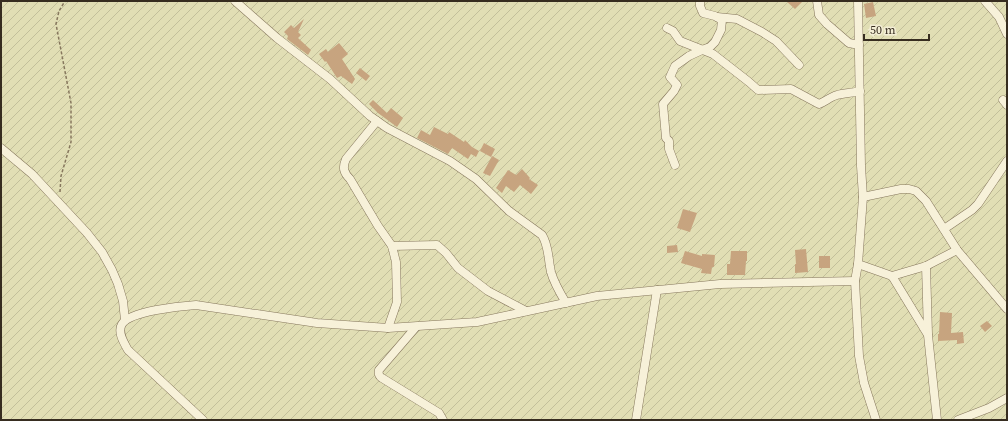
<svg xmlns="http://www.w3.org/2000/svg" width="1008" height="421" font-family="'Source Serif 4',serif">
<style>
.farmland{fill:url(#farmland-furrows)}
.building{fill:#c7a47f}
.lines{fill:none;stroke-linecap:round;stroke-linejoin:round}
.minor-casing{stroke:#86775d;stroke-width:9}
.path{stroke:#86775d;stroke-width:1.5;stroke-dasharray:3 2;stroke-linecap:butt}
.minor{stroke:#f7f1d9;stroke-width:8}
</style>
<defs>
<pattern id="farmland-furrows" width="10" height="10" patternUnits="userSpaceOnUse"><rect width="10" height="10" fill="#e1deb4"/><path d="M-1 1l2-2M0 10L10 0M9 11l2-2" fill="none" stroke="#c2bf9a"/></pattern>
</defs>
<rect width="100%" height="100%" fill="#ece4c6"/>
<rect class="farmland" x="1" y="1" width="1006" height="419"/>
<g class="building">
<polygon points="786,1 803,1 795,9"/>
<polygon points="873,2 876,16 866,18 864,4"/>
<polygon points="304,19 298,32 301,35 298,38 311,50 308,55 287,39 288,36 284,32 291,25 294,28"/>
<polygon points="339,43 348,54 342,59 355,79 352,84 341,76 337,78 326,61 325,62 319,54 326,49 328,52"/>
<polygon points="360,68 370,76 366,81 356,73"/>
<polygon points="373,100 387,113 391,108 403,118 397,127 378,113 369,104"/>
<polygon points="434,127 448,134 449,132 464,142 465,140 472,147 479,151 476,157 471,154 468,159 452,148 448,154 417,138 421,130 430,135"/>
<polygon points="484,143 495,149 491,157 480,151"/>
<polygon points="492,156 499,160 490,176 483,173"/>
<polygon points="522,169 530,178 529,179 538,185 531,194 520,185 514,192 506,186 502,193 496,188 508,170 516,175"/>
<polygon points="683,209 697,213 690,232 677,228"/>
<polygon points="677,245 678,252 667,253 667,246"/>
<polygon points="806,249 808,272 795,273 795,264 796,264 795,250"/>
<polygon points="685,251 702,256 702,254 715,255 714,267 712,267 711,274 701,273 702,269 681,263"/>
<polygon points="731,251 747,251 747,261 746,261 745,275 727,275 727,264 730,264"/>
<rect x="819" y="256" width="11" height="12"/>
<polygon points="940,312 952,313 951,333 963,332 964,343 957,344 957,340 938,341 938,334 939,334"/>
<polygon points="987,321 992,326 985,332 980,326"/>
</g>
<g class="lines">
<defs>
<g id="minor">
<path d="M235,1L277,38L330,79L370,116L387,128L450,161L476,179L509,211L542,235C549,246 548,259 551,272C554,283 560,293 566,303"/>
<polyline points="817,1 819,15 827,24 849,43 859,45"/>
<polyline points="858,1 861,166 863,197 858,264 892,276 928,335 937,420"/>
<polyline points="985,1 999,17 1007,34"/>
<polyline points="717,17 737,19 762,32 776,41 799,65"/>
<path d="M667,28L673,31L680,41L713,54L749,82L758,90L791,89L819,104C825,102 830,97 837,95C844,93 852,93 860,91"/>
<polyline points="1003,100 1007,105"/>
<path d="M377,121L346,159C342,168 344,173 350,179L378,226L392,246L396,262L397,302L388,328"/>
<polyline points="1,148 32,174 87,233 102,252 112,270 118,284 123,301 125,320"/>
<polyline points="675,165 669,149 669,141 666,138 663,104 674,91 677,85 670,77 675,66 689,56 702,50 710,47 715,42 721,30 722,20 715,16 703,13 700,6 700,1"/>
<polyline points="863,197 901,189 909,189 916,191 926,201 957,250 1007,309"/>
<polyline points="944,229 972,210 978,204 1007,161"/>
<polyline points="392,246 437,245 446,253 458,268 488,291 526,311"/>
<polyline points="858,264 855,281 859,356 864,383 876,420"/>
<polyline points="926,266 928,334"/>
<polyline points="892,276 926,266 957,250"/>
<path d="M416,327L379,370C378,374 379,376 382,378L439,413L443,420"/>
<path d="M203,420L128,350C124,343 117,332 122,324C130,311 181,306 196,305L317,323L388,328L477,322L597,296L720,284L855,281"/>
<polyline points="636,420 657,290"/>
<polyline points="958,420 989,408 1007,398"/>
</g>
</defs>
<use href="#minor" class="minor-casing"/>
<polyline class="path" points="60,192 61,176 71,142 71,103 56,24 59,11 65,1"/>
<use href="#minor" class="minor"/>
</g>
<rect width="1008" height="421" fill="none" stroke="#372d20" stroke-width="4"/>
<path d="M864 34v6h65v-6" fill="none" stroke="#372d20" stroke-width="2"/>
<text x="870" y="34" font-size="12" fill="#372d20" stroke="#f3eed5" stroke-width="3" paint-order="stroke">50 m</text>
</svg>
